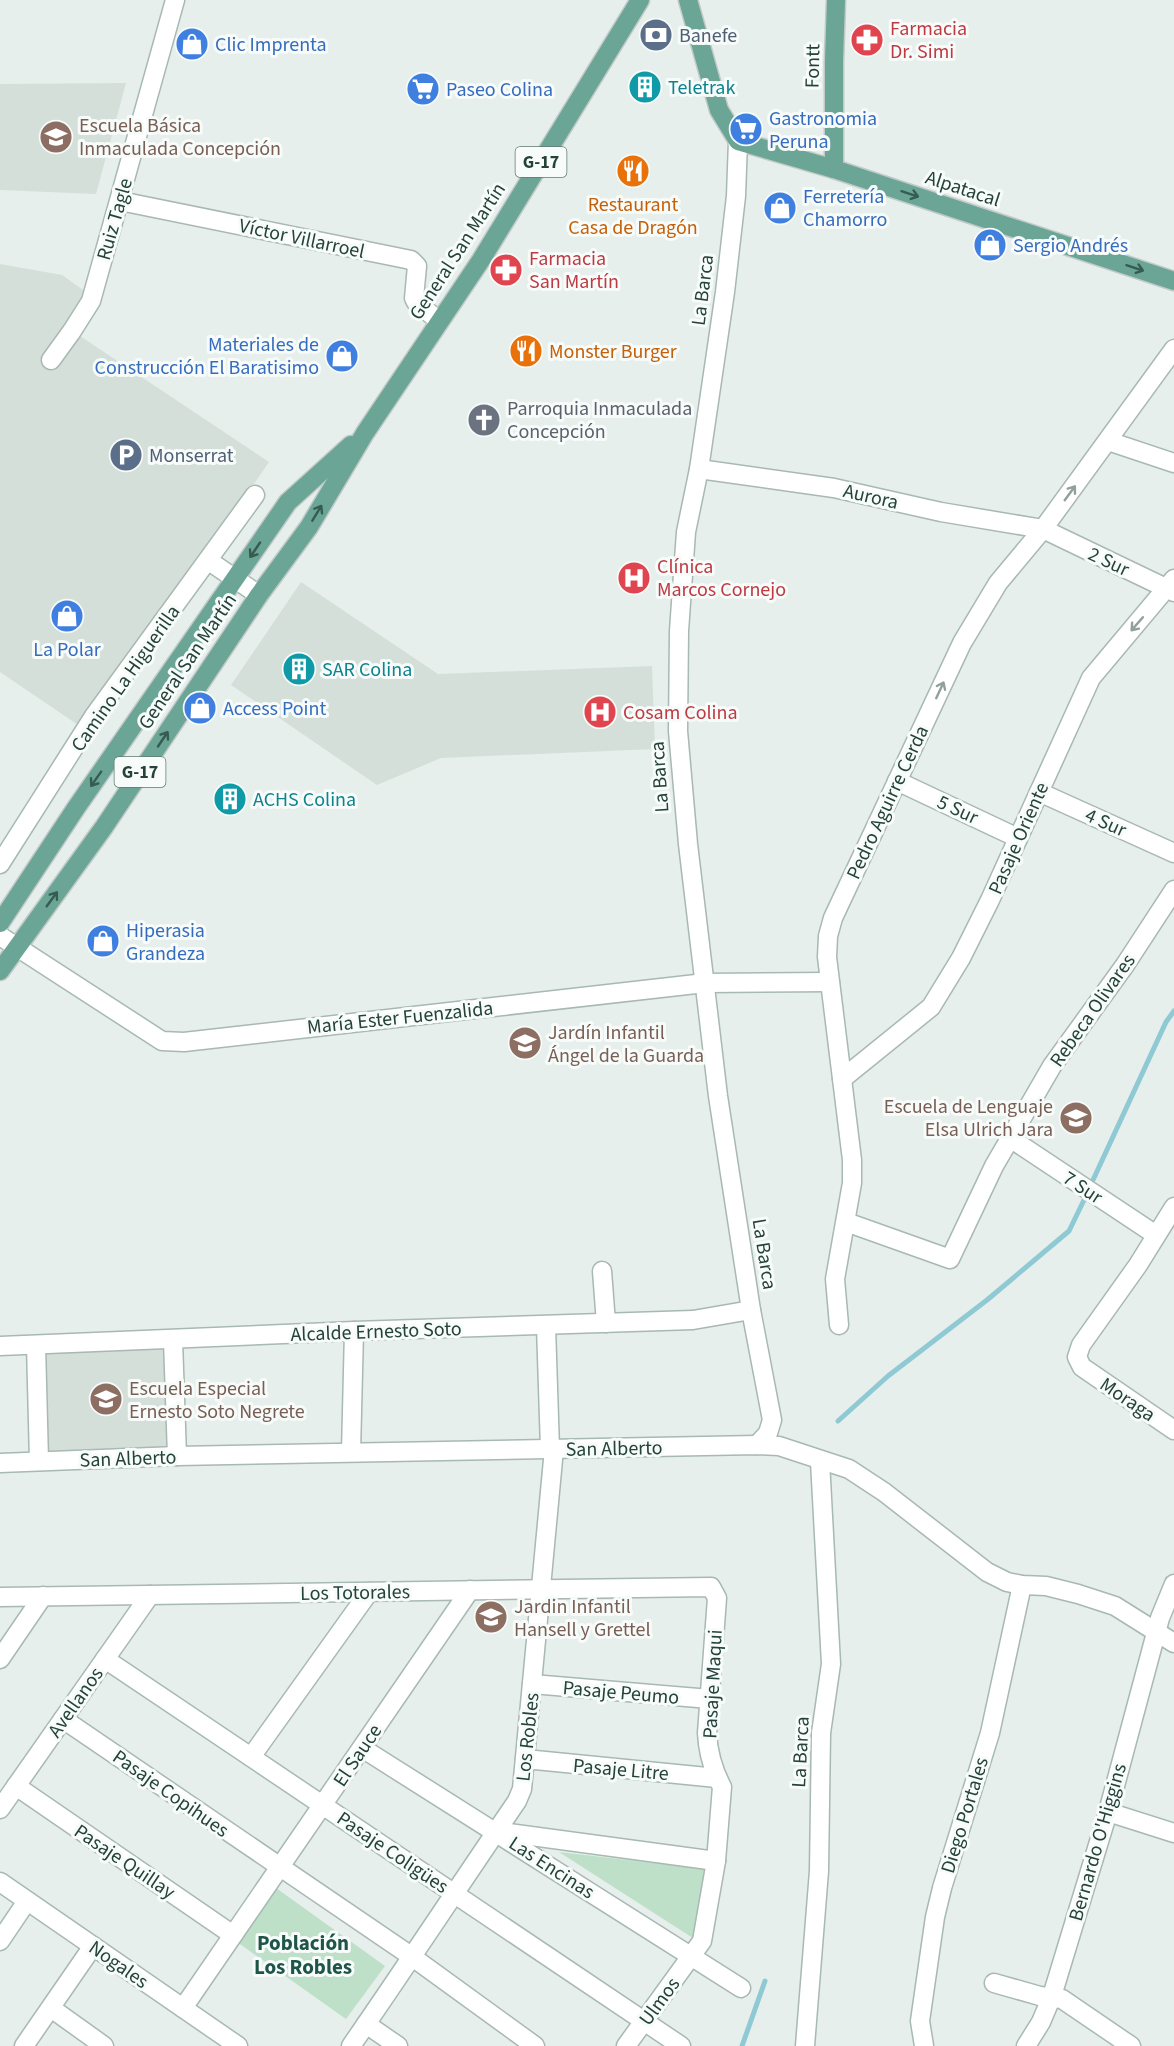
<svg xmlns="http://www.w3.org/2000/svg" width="1174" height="2046" font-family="'Source Sans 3',sans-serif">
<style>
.built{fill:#d4dfda}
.green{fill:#bfe0c8}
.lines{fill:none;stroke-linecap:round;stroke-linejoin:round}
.stream{stroke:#8ec9d4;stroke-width:5}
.minor-casing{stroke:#a8b8b2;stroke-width:21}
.major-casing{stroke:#c2cac8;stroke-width:21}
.minor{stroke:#fff;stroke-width:18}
.major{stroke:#6aa596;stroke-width:18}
.oneway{stroke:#365b51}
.oneway2{stroke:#92a09c}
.labels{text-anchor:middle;stroke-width:6;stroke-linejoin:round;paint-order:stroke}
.shield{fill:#f7fbf9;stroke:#637a73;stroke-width:1.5}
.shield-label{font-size:18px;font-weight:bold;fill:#24423a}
.health-label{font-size:20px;fill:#be3a42;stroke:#f7fbf9;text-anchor:start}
.service-label{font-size:20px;fill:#4e5e75;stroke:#f7fbf9;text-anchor:start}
.shop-label{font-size:20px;fill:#366cbe;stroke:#f7fbf9;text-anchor:start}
.street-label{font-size:20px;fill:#24423a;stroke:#f7fbf9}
.culture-label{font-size:20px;fill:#0d838f;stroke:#f7fbf9;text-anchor:start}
.education-label{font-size:20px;fill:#785e54;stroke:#f7fbf9;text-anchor:start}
.food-label{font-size:20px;fill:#c56008;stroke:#f7fbf9}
.worship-label{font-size:20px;fill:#5b616d;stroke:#f7fbf9;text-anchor:start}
.neighbourhood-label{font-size:21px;font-weight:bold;fill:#1f5548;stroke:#f7fbf9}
</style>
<rect width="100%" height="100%" fill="#e6efeb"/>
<g class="built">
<polygon points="126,83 96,194 0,190 0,84"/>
<polygon points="0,264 62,275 100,302 74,332 269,462 84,729 0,672"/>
<polygon points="301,582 438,674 652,666 655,749 441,758 377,785 231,685"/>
<polygon points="167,1346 170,1449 46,1452 43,1349"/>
</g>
<g class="green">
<polygon points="559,1852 706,1869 696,1940"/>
<polygon points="276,1888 385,1966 346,2019 237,1942"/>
</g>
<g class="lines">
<g class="stream">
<polyline points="1093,1180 1166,1022 1174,1011"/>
<polyline points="838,1421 888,1376 987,1300 1069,1231 1084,1200"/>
<polyline points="742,2046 765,1981"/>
</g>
<defs>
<g id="minor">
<polyline points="738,141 736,196 725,292 699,469 686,532 679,631 678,731 688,844 718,1096 751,1310 772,1420 768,1433 757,1445"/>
<polyline points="120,201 411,260 417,266 414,298 416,302 439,321"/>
<polyline points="51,360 72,331 91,301 175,0"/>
<polyline points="1108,441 1174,463"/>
<polyline points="699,469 834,488 941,512 1043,529 1174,592"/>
<polyline points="209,561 259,595"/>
<polyline points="897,781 1018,838"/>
<polyline points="1039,792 1174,853"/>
<polyline points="0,864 94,716 255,495"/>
<polyline points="0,936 162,1041 184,1042 705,983 830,982"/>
<polyline points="842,1079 931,1007 961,958 990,900 1091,678 1174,579"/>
<polyline points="1010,1138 1156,1235"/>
<polyline points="1174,1207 1138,1265 1081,1345 1077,1357 1082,1367 1174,1430"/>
<polyline points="846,1222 950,1259 994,1166 1052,1066 1125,965 1174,890"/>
<polyline points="602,1271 606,1323"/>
<polyline points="839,1325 835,1279 852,1183 852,1160 827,957 828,936 833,918 962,643 998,583 1043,529 1174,349"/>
<polyline points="546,1326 550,1449"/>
<polyline points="173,1340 177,1456"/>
<polyline points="36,1345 39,1461"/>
<polyline points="0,1346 354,1331 693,1320 751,1310"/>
<polyline points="351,1452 354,1331"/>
<polyline points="0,1463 177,1456 757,1445 779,1446 849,1469 884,1492 987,1572 1007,1582 1022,1585 1046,1586 1078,1594 1115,1606 1174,1643"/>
<path d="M0,1597L711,1587L717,1598L707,1733C708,1752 713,1770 722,1787L716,1861L702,1941L626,2046"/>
<polyline points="0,1659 43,1596"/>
<polyline points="105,1659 681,2046"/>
<polyline points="532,1684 710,1699"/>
<polyline points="63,1719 411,1956 535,2046"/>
<polyline points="362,1748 741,1988"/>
<polyline points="251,1757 369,1592"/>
<polyline points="525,1759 717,1778"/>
<polyline points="16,1786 233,1935"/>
<polyline points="0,1809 150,1595"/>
<polyline points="1108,1812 1174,1833"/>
<polyline points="501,1832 716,1861"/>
<polyline points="0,1882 238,2046"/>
<polyline points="0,1941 27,1901"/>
<polyline points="994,1983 1040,1996 1062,1999 1131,2046"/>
<polyline points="51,2008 104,2046"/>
<polyline points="183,2008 470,1590"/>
<polyline points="366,2024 398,2046"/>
<polyline points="24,2046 93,1946"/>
<path d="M351,2046C407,1965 461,1883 517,1801L522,1789L554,1449"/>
<polyline points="805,2046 819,1871 821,1733 831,1664 820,1461"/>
<polyline points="924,2046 920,2021 935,1917 942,1888 990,1733 1022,1585"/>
<polyline points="1026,2046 1041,2022 1052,1996 1108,1812 1160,1618 1174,1584"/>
</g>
<g id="major">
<polyline points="688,0 719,110 738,141 834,169 1174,281"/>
<polyline points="834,169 834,61 836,0"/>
<polyline points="0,923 76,808 288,502 351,445"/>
<polyline points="0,971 104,827 259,595 309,527 365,433 481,260 640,0"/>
</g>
</defs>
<use href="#minor" class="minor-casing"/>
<use href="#major" class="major-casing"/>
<use href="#minor" class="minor"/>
<use href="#major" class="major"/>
</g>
<defs><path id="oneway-shaft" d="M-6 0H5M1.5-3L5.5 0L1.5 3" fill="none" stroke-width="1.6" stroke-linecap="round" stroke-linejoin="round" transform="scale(1.5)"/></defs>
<g class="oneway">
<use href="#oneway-shaft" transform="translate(910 194) rotate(18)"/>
<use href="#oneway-shaft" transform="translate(1135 268) rotate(18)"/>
<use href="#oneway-shaft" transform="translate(317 513) rotate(-59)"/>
<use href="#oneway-shaft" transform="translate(255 550) rotate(124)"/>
<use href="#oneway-shaft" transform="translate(163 739) rotate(-56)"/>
<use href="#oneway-shaft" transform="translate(96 779) rotate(125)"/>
<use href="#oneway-shaft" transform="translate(52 899) rotate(-54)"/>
</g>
<g class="oneway2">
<use href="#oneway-shaft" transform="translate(1070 493) rotate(-54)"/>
<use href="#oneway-shaft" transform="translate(1137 624) rotate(131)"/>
<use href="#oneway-shaft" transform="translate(940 690) rotate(-65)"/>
</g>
<defs>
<symbol id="bank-disc" viewBox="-11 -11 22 22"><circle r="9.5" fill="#5c6f8a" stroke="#f7fbf9"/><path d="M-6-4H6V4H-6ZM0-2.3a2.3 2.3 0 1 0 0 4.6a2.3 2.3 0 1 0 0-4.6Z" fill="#fff"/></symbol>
<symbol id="pharmacy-disc" viewBox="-11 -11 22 22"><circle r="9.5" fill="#e0444e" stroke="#f7fbf9"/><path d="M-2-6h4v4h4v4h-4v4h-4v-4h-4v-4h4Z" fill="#fff"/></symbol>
<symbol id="shop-disc" viewBox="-11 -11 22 22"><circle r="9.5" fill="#3f7fe0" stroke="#f7fbf9"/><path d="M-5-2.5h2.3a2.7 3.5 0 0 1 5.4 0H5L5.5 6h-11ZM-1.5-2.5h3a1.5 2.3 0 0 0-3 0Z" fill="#fff"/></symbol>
<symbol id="building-disc" viewBox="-11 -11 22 22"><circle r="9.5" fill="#0f9aa8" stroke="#f7fbf9"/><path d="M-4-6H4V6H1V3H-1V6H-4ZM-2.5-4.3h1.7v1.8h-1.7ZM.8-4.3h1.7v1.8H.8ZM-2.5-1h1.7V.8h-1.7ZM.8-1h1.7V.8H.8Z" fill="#fff"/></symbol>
<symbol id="supermarket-disc" viewBox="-11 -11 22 22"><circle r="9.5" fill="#3f7fe0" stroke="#f7fbf9"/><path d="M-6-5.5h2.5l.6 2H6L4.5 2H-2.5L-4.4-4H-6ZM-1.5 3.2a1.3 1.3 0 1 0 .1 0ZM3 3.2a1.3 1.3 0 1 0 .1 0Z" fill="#fff"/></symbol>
<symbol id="school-disc" viewBox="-11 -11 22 22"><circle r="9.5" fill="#8d6e63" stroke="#f7fbf9"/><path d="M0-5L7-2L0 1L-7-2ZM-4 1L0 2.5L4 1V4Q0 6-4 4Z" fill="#fff"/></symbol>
<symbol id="restaurant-disc" viewBox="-11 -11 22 22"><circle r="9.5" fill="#e8710a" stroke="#f7fbf9"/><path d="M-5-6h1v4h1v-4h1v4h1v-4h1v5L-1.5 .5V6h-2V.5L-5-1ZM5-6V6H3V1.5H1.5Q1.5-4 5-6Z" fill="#fff"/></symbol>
<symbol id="church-disc" viewBox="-11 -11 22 22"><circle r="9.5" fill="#6b7280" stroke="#f7fbf9"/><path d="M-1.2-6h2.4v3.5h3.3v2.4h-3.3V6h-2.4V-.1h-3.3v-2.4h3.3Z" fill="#fff"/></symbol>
<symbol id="parking-disc" viewBox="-11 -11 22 22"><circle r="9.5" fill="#5c6f8a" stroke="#f7fbf9"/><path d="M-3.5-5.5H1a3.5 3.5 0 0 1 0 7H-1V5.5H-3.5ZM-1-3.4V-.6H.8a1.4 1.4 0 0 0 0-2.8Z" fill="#fff"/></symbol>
<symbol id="hospital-disc" viewBox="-11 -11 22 22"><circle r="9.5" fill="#e0444e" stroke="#f7fbf9"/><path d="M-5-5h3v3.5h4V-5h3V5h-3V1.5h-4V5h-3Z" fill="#fff"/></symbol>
</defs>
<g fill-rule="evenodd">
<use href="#bank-disc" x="637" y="16" width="38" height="38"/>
<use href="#pharmacy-disc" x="848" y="21" width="38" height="38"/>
<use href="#shop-disc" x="173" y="25" width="38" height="38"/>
<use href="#building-disc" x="626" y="68" width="38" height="38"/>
<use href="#supermarket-disc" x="404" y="70" width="38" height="38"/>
<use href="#supermarket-disc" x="727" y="110" width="38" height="38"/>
<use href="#school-disc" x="37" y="118" width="38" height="38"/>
<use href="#restaurant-disc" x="614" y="152" width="38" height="38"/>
<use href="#shop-disc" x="761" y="189" width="38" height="38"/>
<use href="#shop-disc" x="971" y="226" width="38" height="38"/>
<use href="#pharmacy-disc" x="487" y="251" width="38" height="38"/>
<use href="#restaurant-disc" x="507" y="332" width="38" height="38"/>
<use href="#shop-disc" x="323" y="337" width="38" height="38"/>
<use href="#church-disc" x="465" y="401" width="38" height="38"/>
<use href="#parking-disc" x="107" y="436" width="38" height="38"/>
<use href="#hospital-disc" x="615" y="559" width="38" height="38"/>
<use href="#shop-disc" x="48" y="597" width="38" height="38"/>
<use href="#building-disc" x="280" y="650" width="38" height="38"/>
<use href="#shop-disc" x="181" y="689" width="38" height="38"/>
<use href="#hospital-disc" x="581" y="693" width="38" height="38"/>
<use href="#building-disc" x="211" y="780" width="38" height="38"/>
<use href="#shop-disc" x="84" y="922" width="38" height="38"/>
<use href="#school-disc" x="506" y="1024" width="38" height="38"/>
<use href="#school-disc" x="1057" y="1099" width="38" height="38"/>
<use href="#school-disc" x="87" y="1380" width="38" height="38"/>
<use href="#school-disc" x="472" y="1598" width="38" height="38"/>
</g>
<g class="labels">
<g class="shield">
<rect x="515.5" y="147" width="51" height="30" rx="4.5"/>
<rect x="114.5" y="757" width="51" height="30" rx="4.5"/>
</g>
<g class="shield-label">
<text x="541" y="168">G-17</text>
<text x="140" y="778">G-17</text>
</g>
<g class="health-label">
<text x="890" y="35">Farmacia<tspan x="890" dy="23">Dr. Simi</tspan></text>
<text x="529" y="265">Farmacia<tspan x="529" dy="23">San Martín</tspan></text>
<text x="657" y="573">Clínica<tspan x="657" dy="23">Marcos Cornejo</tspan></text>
<text x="623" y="719">Cosam Colina</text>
</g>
<g class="service-label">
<text x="679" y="42">Banefe</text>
<text x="149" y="462">Monserrat</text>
</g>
<g class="shop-label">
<text x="215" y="51">Clic Imprenta</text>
<text x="446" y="96">Paseo Colina</text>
<text x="769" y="125">Gastronomia<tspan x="769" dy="23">Peruna</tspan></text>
<text x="803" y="203">Ferretería<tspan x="803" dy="23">Chamorro</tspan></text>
<text x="1013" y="252">Sergio Andrés</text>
<text x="319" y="351" text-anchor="end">Materiales de<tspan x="319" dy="23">Construcción El Baratisimo</tspan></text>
<text x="67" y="656" text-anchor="middle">La Polar</text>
<text x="223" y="715">Access Point</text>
<text x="126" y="937">Hiperasia<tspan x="126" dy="23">Grandeza</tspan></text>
</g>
<g class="street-label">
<text transform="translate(812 66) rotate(-89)" y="7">Fontt</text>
<text transform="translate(963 188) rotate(18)" y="7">Alpatacal</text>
<text transform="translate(114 219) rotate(-74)" y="7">Ruiz Tagle</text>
<text transform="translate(302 238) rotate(12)" y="7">Víctor Villarroel</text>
<text transform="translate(457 251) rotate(-57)" y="7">General San Martín</text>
<text transform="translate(702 290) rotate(-83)" y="7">La Barca</text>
<text transform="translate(871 496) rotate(13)" y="7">Aurora</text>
<text transform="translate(1109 561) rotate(25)" y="7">2 Sur</text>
<text transform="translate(187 661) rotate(-56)" y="7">General San Martín</text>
<text transform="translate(125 678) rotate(-55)" y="7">Camino La Higuerilla</text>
<text transform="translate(659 777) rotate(-94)" y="7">La Barca</text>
<text transform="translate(887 802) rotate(-65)" y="7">Pedro Aguirre Cerda</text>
<text transform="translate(958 809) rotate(25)" y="7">5 Sur</text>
<text transform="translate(1106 822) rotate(24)" y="7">4 Sur</text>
<text transform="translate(1018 838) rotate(-66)" y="7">Pasaje Oriente</text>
<text transform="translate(1092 1010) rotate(-55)" y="7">Rebeca Olivares</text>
<text transform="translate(400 1017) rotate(-6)" y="7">María Ester Fuenzalida</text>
<text transform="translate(1083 1187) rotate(33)" y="7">7 Sur</text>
<text transform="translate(765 1254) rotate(81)" y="7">La Barca</text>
<text transform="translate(376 1331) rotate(-2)" y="7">Alcalde Ernesto Soto</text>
<text transform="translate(1128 1399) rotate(34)" y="7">Moraga</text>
<text transform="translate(614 1448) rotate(-1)" y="7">San Alberto</text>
<text transform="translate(128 1458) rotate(-2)" y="7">San Alberto</text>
<text transform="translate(355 1592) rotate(-1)" y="7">Los Totorales</text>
<text transform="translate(712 1684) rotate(-87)" y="7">Pasaje Maqui</text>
<text transform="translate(621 1692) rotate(5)" y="7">Pasaje Peumo</text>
<text transform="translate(75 1702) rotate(-55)" y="7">Avellanos</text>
<text transform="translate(527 1737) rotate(-84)" y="7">Los Robles</text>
<text transform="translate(800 1752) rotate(-87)" y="7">La Barca</text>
<text transform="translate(357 1755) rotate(-56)" y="7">El Sauce</text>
<text transform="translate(621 1769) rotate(5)" y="7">Pasaje Litre</text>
<text transform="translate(171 1793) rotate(35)" y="7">Pasaje Copihues</text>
<text transform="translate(964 1815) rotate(-73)" y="7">Diego Portales</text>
<text transform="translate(1097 1842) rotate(-74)" y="7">Bernardo O'Higgins</text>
<text transform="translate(393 1852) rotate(34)" y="7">Pasaje Coligües</text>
<text transform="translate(125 1861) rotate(34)" y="7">Pasaje Quillay</text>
<text transform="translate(552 1867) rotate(33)" y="7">Las Encinas</text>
<text transform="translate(119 1964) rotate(35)" y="7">Nogales</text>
<text transform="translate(659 2001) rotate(-54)" y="7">Ulmos</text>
</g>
<g class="culture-label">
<text x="668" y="94">Teletrak</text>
<text x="322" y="676">SAR Colina</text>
<text x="253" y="806">ACHS Colina</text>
</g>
<g class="education-label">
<text x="79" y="132">Escuela Básica<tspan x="79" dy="23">Inmaculada Concepción</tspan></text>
<text x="548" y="1039">Jardín Infantil<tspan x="548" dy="23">Ángel de la Guarda</tspan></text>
<text x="1053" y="1113" text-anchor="end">Escuela de Lenguaje<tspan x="1053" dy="23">Elsa Ulrich Jara</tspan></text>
<text x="129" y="1395">Escuela Especial<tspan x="129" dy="23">Ernesto Soto Negrete</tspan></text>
<text x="514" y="1613">Jardin Infantil<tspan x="514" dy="23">Hansell y Grettel</tspan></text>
</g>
<g class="food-label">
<text x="633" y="211">Restaurant<tspan x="633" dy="23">Casa de Dragón</tspan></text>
<text x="549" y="358" text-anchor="start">Monster Burger</text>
</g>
<g class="worship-label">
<text x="507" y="415">Parroquia Inmaculada<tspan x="507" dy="23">Concepción</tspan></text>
</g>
<g class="neighbourhood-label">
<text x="303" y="1950">Población<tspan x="303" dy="24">Los Robles</tspan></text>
</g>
</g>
</svg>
